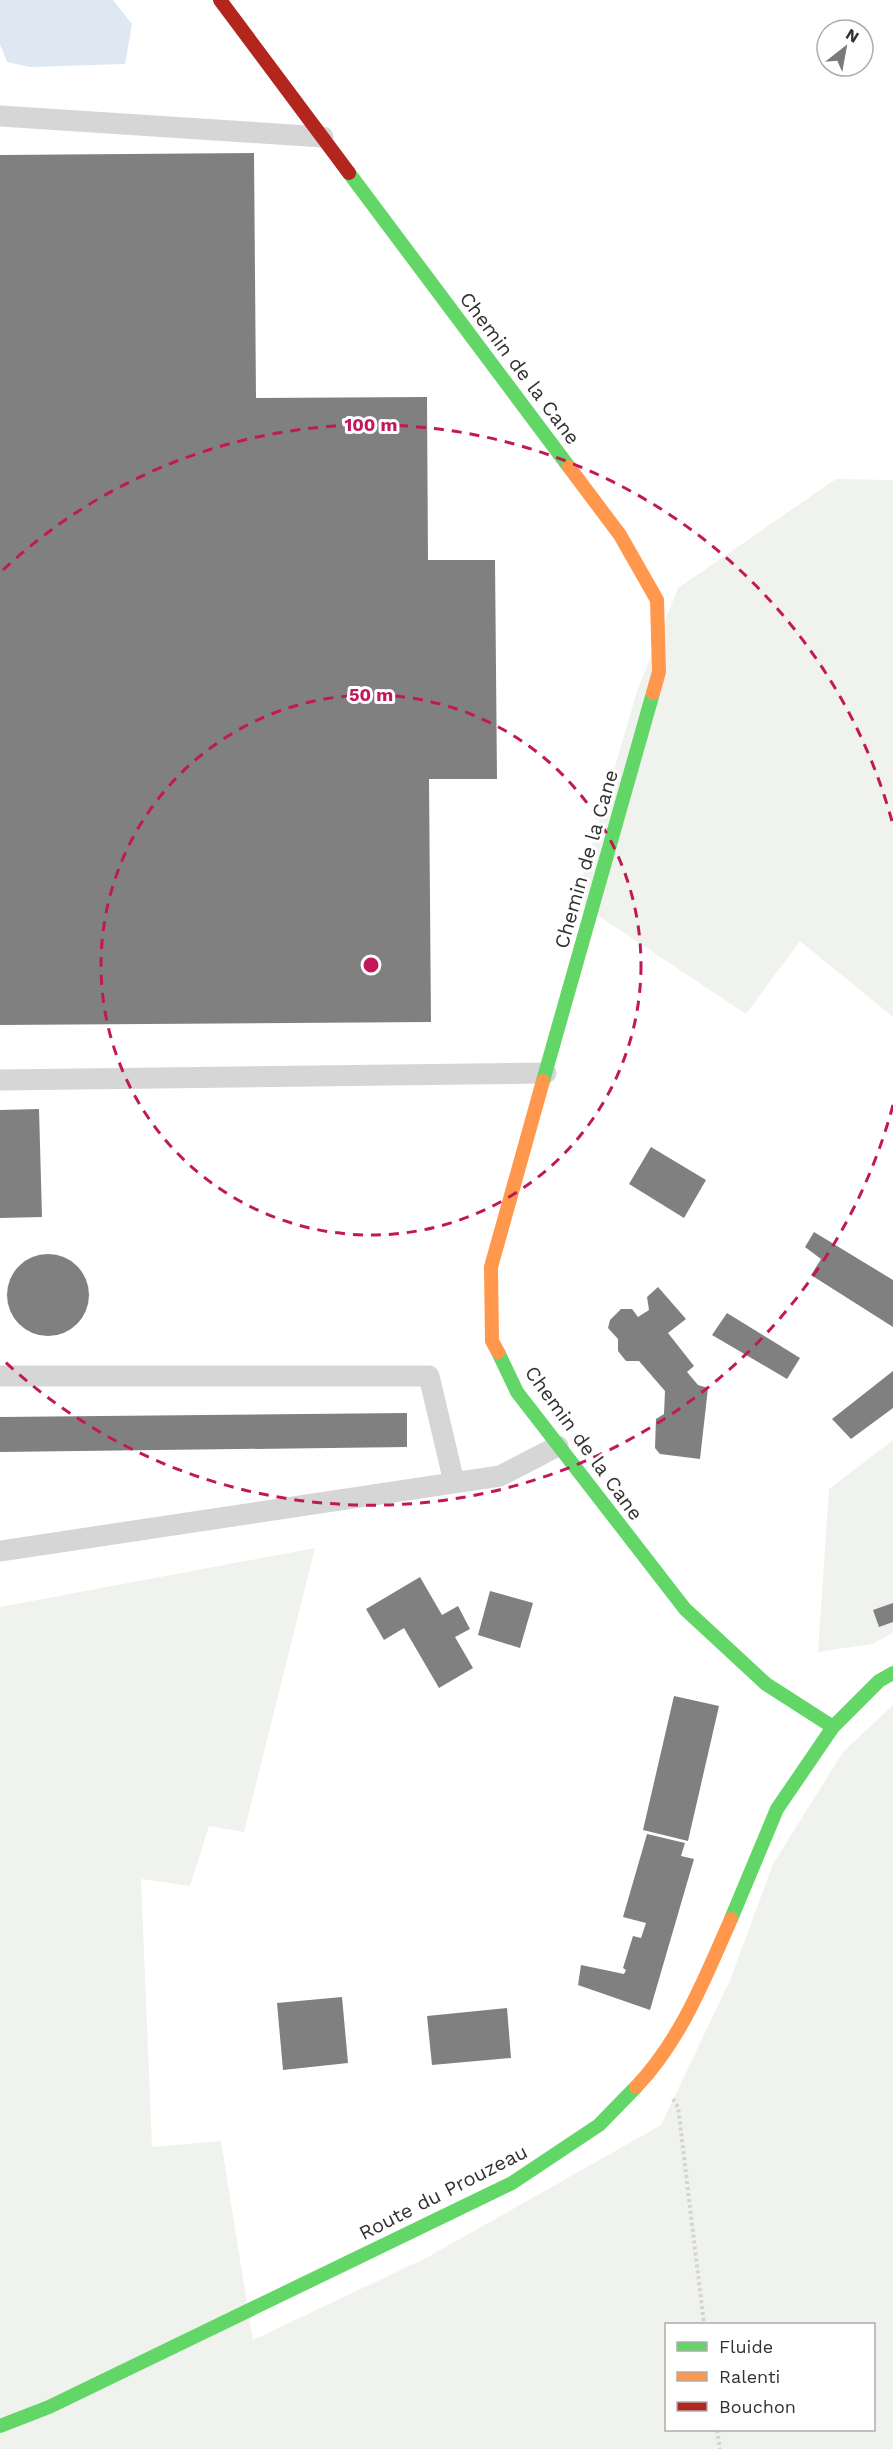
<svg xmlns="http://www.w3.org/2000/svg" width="893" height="2449" font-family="'Work Sans',sans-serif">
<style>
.green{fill:#f0f3ed;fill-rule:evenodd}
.water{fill:#dde8f2}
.building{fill:#808080}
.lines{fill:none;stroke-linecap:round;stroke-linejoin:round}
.path{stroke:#d4d4d4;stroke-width:4;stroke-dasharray:3 3;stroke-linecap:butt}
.lane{stroke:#d6d6d6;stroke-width:21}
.fast{stroke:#63d668;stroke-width:14}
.slow{stroke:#ff974d;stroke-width:14}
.jam{stroke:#b3261e;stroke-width:14}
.ring{fill:none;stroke:#c2185b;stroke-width:3;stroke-dasharray:10 8}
.labels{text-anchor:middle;stroke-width:6;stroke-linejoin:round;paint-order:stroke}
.street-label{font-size:20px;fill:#323232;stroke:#fff}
.centre{fill:#c2185b;stroke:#fff;stroke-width:3}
.ring-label{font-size:18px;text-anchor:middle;font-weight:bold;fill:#c2185b;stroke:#fff;stroke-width:6;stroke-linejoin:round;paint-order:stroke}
</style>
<rect width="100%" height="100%" fill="#fff"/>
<g class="green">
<polygon points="836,479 893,480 893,1017 800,941 746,1014 576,901 637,691 678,588"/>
<polygon points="893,1440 893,1633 872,1644 818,1652 829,1489"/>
<path d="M315,1548L244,1832L209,1826L190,1886L141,1879L152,2147L221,2141L253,2340L428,2257L661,2125L730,1980L773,1864L843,1752L893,1705V2449H0V1607ZM666,2324H874V2430H666Z"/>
</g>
<polygon class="water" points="0,0 113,0 132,24 125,64 30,67 7,62 0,44"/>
<g class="building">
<polygon points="254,153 256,398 427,397 428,560 495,560 497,779 429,779 431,1022 0,1025 0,155"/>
<polygon points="39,1109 42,1217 0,1218 0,1110"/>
<polygon points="651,1147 706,1180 684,1218 629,1184"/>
<polygon points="814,1232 893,1280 893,1327 811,1275 821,1259 805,1247"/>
<circle cx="48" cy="1295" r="41"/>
<polygon points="658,1287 686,1319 668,1333 694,1366 687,1372 698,1385 708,1388 700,1459 660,1454 655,1448 656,1419 664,1414 665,1391 639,1361 626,1361 618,1351 618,1339 608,1328 610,1320 621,1309 632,1309 638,1317 649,1310 647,1297"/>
<polygon points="727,1313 800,1358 787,1379 712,1335"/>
<polygon points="893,1371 893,1408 851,1439 832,1419"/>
<polygon points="407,1413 407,1447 0,1452 0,1417"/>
<polygon points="420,1577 442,1615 458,1606 470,1629 455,1637 473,1668 439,1688 404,1628 384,1640 366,1609"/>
<polygon points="490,1591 533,1603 520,1648 478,1635"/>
<polygon points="893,1603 893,1622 879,1627 873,1610"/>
<polygon points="674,1696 719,1706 688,1841 643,1830"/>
<polygon points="647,1834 685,1843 681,1856 694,1859 650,2010 578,1985 581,1965 624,1974 626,1970 623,1968 633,1936 641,1938 646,1923 623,1917"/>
<polygon points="342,1997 348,2063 283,2070 277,2003"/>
<polygon points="507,2008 511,2058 432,2065 427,2016"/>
</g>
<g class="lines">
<g class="path">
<polyline points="673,2099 678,2107 704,2324"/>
<polyline points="717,2430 720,2449"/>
</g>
<g class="lane">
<polyline points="0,116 323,137"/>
<polyline points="0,1080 546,1073"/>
<polyline points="0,1376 429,1376 454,1482"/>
<polyline points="0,1551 500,1476 558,1446"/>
</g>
<g class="fast">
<polyline points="349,173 569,467"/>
<polyline points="543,1081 653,693"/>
<polyline points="498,1352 517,1392 685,1609 766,1684 833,1727"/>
<polyline points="731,1919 777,1809 833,1727 879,1681 893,1673"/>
<polyline points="0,2426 49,2407 512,2183 599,2125 636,2087"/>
</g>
<g class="slow">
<polyline points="569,467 620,535 657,600 659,672 653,693"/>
<polyline points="498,1352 492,1341 491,1267 543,1081"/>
<path d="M636,2087C681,2040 705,1978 731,1919"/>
</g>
<polyline class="jam" points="220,0 349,173"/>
</g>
<g class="ring">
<circle cx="371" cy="965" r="270"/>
<path d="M893 1105A540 540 0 0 1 3 1360M3 570A540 540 0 0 1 893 825"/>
</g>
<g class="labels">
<g class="street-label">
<text transform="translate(520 368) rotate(53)" y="7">Chemin de la Cane</text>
<text transform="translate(586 859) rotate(-74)" y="7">Chemin de la Cane</text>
<text transform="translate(584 1443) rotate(54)" y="7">Chemin de la Cane</text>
<text transform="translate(443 2192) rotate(-27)" y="7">Route du Prouzeau</text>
</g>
</g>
<circle cx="371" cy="965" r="9" class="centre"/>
<g class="ring-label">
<text x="371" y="431">100 m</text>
<text x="371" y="701">50 m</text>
</g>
<rect x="665" y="2323" width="210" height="108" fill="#ffffff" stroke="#adadad" stroke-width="1.5"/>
<rect x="677" y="2342" width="30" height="9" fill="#63d668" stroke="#adadad" stroke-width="1.5"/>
<text x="719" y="2353" font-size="18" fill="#323232">Fluide</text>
<rect x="677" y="2372" width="30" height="9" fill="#ff974d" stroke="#adadad" stroke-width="1.5"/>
<text x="719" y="2383" font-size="18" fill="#323232">Ralenti</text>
<rect x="677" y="2402" width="30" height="9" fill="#b3261e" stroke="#adadad" stroke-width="1.5"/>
<text x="719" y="2413" font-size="18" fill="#323232">Bouchon</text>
<g transform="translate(845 48) rotate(31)"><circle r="28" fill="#ffffff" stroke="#adadad" stroke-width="1.5"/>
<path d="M0-4.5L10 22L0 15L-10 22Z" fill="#7a7a7a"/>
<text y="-9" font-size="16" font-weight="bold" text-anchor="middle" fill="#323232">N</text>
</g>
</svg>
